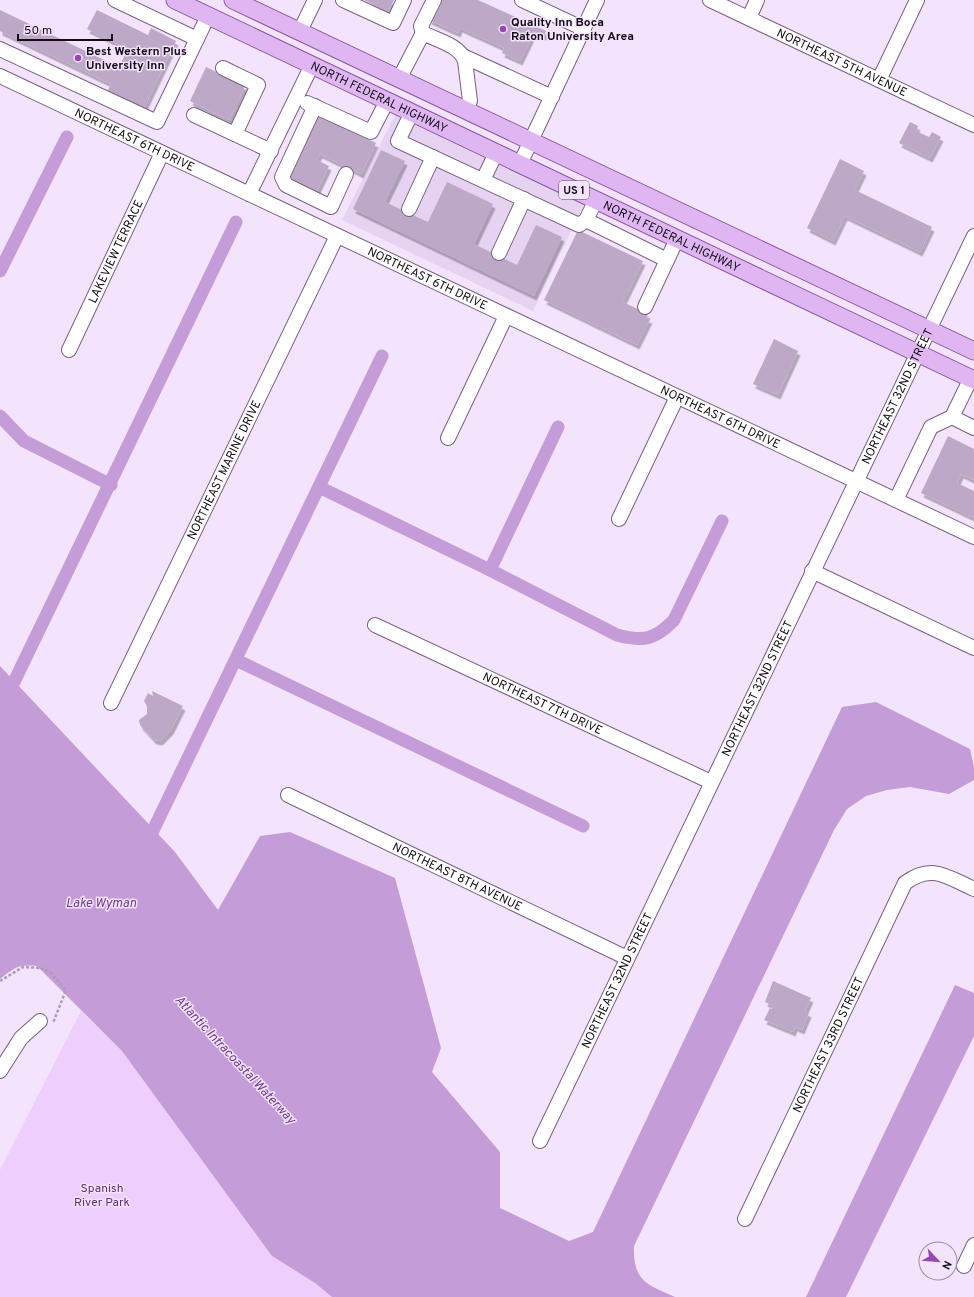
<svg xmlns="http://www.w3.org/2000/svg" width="974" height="1297" font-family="Overpass,sans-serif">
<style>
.built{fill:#e6d3f1}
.green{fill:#edcefd}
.water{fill:#c49cd7}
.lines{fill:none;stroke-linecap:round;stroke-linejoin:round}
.canal{stroke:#c49cd7;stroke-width:13}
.building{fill:#bda8c7;filter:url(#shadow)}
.minor-casing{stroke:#76637f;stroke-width:16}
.major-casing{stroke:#8a5ba0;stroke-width:19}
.path{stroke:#ac9eb3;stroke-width:2.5;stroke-dasharray:3 2;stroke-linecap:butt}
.minor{stroke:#fff;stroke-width:14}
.major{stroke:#dfb6f2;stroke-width:17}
.poi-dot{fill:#9647b7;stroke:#f4e3fd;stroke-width:1.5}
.labels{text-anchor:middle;stroke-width:3;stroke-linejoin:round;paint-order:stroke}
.shield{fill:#f4e3fd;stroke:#574d5d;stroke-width:1}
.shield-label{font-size:11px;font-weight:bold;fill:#140d18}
.poi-label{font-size:12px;font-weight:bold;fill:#140d18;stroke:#f4e3fd;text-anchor:start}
.street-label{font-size:12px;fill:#140d18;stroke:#f4e3fd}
.park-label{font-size:12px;fill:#613076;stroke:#f4e3fd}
.water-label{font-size:13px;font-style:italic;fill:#713f87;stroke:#f4e3fd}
</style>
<defs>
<filter id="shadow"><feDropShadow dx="2.5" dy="4.5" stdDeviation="0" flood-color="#0004"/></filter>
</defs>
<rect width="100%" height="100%" fill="#f4e3fd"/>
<polygon class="built" points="396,113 584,204 533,311 342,220"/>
<polygon class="green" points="81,1011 122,1051 272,1256 315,1283 332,1297 0,1297 0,1170"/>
<g class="water">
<path d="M0,666L175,852L218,910L260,836L290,832L395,878L441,1048L432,1072L500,1152V1208L569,1241L593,1232L842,707L876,702L970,749L974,767V780L949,794L910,787L887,790L866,796L847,809L834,830L634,1246C633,1281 646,1284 675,1297H332L315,1283L272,1256L122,1051L37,966C18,964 14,968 0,979Z"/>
<polygon points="955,985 974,993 974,1036 846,1297 806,1297"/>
</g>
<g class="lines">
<g class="canal">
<polyline points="0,271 67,137"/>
<polyline points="0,416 24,441 111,485"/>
<path d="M319,487L490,570L617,635C643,642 655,640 674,620L722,521"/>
<polyline points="490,570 558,427"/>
<polyline points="236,660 583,826"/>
<polyline points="0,711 236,222"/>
<polyline points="146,845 382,356"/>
</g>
</g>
<g class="building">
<polygon points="364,0 394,0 388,12"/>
<polygon points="438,0 478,0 546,31 544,36 534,32 520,61 502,53 504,48 460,28 458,33 429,20"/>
<polygon points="0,10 119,67 128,49 87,29 97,10 148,35 151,28 176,41 144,108 107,92 111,84 0,31"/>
<polygon points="206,67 245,86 229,120 190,101"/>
<polygon points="318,115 376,143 361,174 320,154 317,160 329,166 316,193 287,178"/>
<polygon points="910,122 918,126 916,131 929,137 932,132 941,137 930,158 899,143"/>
<polygon points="381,150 405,161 385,202 428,222 447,182 493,204 474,244 517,265 536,225 562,237 534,296 353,209"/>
<polygon points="840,159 864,171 855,190 932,227 920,252 845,216 833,241 807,228"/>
<polygon points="578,230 643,261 623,302 648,314 646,318 650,319 637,345 544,300"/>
<polygon points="774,339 798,351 778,395 753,384"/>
<polygon points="948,436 974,449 974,480 961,474 957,483 974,491 974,518 921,493"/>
<polygon points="152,691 183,706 171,730 160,741 154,740 140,725 139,720 147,714 147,706 144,701 148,693 153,696"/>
<polygon points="773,981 811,998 805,1011 809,1013 802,1030 795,1027 793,1032 764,1020 770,1008 772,1009 774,1006 765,1002"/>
</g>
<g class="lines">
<defs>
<g id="minor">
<polyline points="115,0 197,39"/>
<polyline points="343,0 393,23 404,0"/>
<polyline points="522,0 584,29"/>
<path id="s1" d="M710,0L974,125"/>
<polyline points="749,18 757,0"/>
<polyline points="300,31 315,0"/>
<polyline points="423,33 421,26 434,0"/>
<polyline points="0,49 157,122 208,16"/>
<polyline points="463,56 552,97"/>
<polyline points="223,68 258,85 235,134"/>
<path id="s2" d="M0,76L974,537"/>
<path d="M399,79L423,33C436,40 460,45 465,61L470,101L465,110"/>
<polyline points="879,80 917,0"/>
<polyline points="307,103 371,132 387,101"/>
<polyline points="315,106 282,177 286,185 331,207 346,174"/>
<polyline points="412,112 398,141 579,225 586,220 596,200"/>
<polyline points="194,115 271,151"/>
<polyline points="520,164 597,0"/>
<polyline points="483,180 496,153"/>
<polyline points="249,194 312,65"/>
<polyline points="409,209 433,157"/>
<polyline points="586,220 667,260"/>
<polyline points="499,253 524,199"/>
<polyline points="645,307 677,239"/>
<path id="s3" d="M69,350L162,153"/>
<polyline points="952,417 974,428"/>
<polyline points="448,438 506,316"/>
<polyline points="896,500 931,427 952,417 971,378"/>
<polyline points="619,519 677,397"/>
<polyline points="812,571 974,648"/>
<path id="s4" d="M375,625L711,782"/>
<path id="s5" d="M111,703L337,236"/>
<path id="s6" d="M288,795L627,958"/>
<polyline points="0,1071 21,1038 40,1021"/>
<path id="s7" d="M540,1141L974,236"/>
<path id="s8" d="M745,1219L905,883C932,863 947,877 974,889"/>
<polyline points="964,1266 974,1245"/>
</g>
<g id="major">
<path id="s9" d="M175,0L974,380"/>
<polyline points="233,0 974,351"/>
</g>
</defs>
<use href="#minor" class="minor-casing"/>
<use href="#major" class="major-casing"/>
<polyline class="path" points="0,981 23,967 41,968 50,972 66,990 53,1023"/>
<use href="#minor" class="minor"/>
<use href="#major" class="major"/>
</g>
<g class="poi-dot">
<circle cx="503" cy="29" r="4"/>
<circle cx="78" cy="58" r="4"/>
</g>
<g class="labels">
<rect class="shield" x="559" y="181" width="30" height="18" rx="3"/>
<g class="shield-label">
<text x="574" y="194">US 1</text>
</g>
<g class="poi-label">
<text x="511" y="26">Quality Inn Boca<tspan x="511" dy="14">Raton University Area</tspan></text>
<text x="86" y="55">Best Western Plus<tspan x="86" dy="14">University Inn</tspan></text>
</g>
<g class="street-label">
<text dy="4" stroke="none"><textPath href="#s1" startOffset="146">NORTHEAST 5TH AVENUE</textPath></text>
<text dy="4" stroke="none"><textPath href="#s9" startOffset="226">NORTH FEDERAL HIGHWAY</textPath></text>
<text dy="4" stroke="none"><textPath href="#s2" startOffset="149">NORTHEAST 6TH DRIVE</textPath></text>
<text dy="4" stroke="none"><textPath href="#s9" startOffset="550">NORTH FEDERAL HIGHWAY</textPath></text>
<text dy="4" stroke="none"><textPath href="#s3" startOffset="109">LAKEVIEW TERRACE</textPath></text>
<text dy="4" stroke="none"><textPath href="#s2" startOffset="473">NORTHEAST 6TH DRIVE</textPath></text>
<text dy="4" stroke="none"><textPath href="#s7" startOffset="826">NORTHEAST 32ND STREET</textPath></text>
<text dy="4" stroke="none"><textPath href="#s2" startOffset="797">NORTHEAST 6TH DRIVE</textPath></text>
<text dy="4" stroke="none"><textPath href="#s5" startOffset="259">NORTHEAST MARINE DRIVE</textPath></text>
<text dy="4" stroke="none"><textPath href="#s7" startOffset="502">NORTHEAST 32ND STREET</textPath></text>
<text dy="4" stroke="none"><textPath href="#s4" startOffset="185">NORTHEAST 7TH DRIVE</textPath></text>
<text dy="4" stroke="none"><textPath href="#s6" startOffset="188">NORTHEAST 8TH AVENUE</textPath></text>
<text dy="4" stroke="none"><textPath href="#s7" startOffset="178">NORTHEAST 32ND STREET</textPath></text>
<text dy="4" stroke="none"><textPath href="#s8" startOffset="193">NORTHEAST 33RD STREET</textPath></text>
</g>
<g class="park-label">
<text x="102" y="1192">Spanish<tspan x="102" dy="14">River Park</tspan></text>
</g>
<g class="water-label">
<text x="101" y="907">Lake Wyman</text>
<text transform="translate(236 1059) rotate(47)" y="5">Atlantic Intracoastal Waterway</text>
</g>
</g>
<g transform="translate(938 1261) rotate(116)"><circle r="19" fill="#f4e3fd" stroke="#9a8da1"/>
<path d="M0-3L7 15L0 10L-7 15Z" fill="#9647b7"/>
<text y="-6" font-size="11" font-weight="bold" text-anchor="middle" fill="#140d18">N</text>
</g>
<path d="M18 34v6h94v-6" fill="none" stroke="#140d18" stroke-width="2"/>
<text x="24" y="34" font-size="12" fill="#140d18" stroke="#f4e3fd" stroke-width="3" paint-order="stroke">50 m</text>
</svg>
